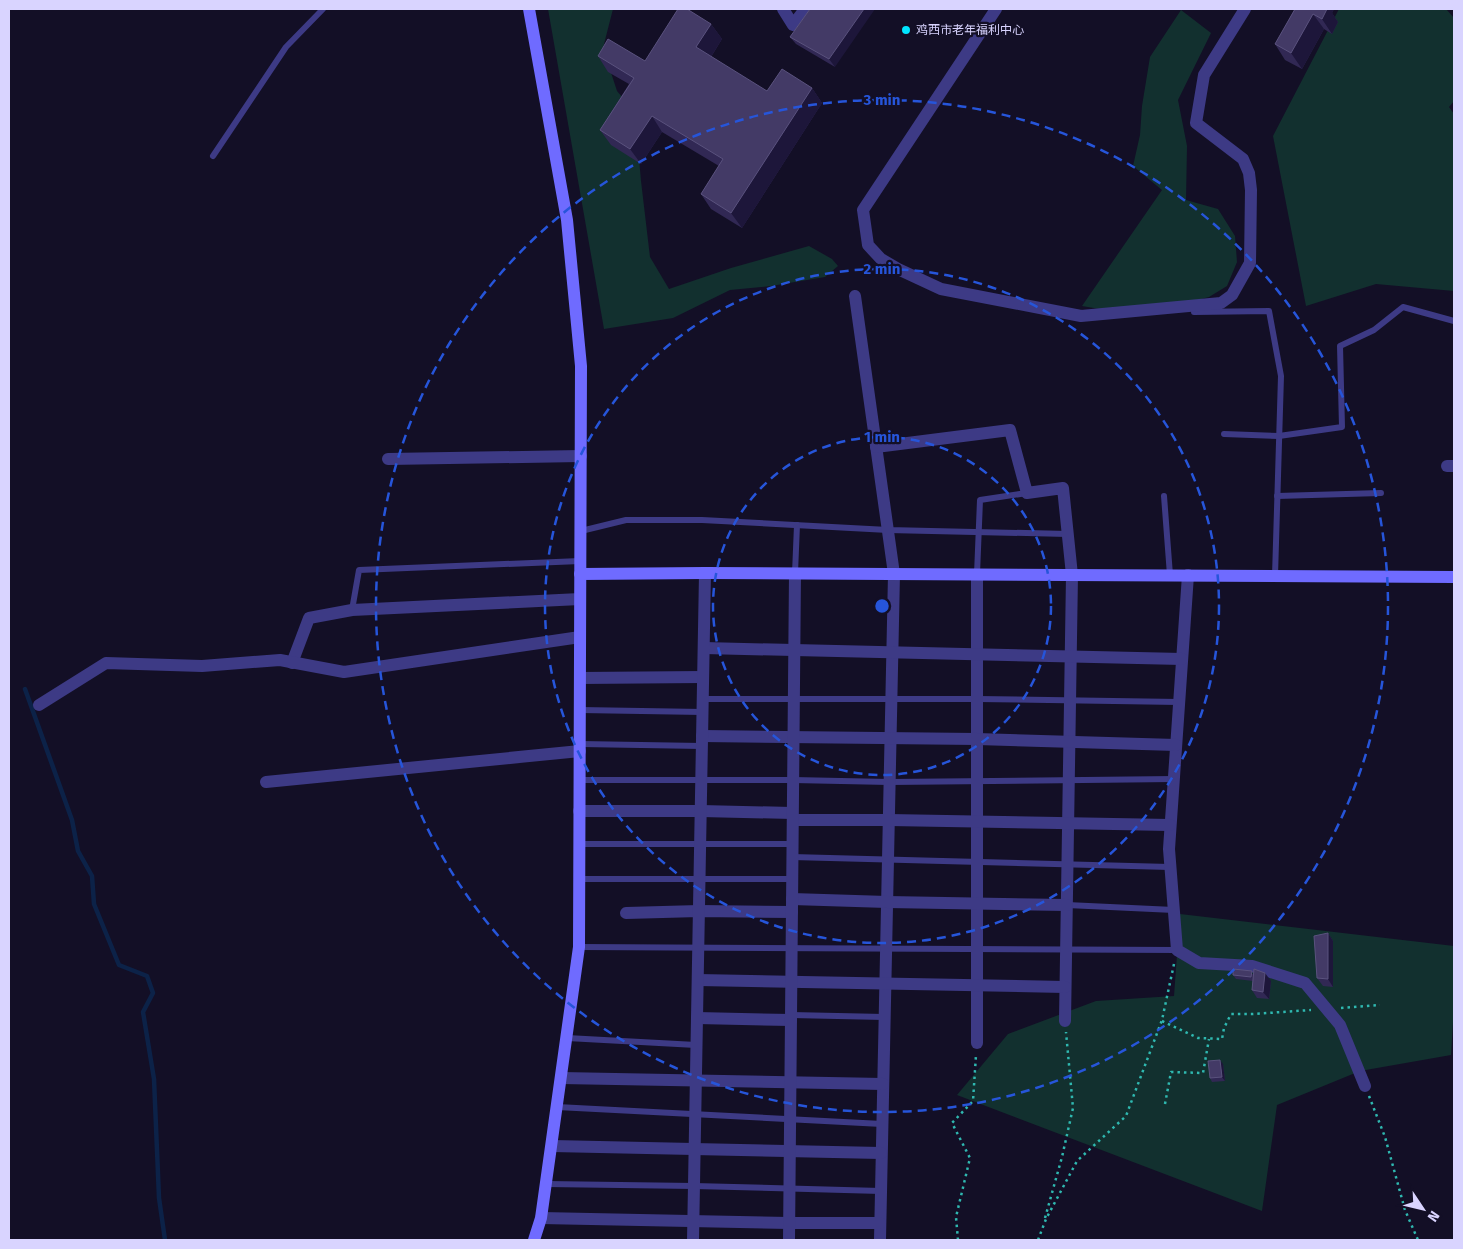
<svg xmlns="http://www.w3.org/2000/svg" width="1463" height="1249" font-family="'Fira Sans','Noto Sans SC',sans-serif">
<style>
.green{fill:#12302f}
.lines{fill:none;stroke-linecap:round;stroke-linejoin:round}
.stream{stroke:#0c2248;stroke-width:4.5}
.path{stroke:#2fb8b0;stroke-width:2.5;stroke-dasharray:2.5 4;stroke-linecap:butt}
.lane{stroke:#3d3a85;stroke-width:6}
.street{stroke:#3d3a85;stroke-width:12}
.secondary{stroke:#6f6bff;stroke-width:12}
.wall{fill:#312854}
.shaded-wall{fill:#1d163a}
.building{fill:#433a66;stroke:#5a527e}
.ring{fill:none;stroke:#2655da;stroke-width:2.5;stroke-dasharray:9 6}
.poi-dot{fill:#00e5ff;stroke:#130f26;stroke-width:2}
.labels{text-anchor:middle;stroke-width:4.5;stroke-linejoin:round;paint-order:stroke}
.poi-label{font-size:12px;fill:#d9d4ff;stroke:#130f26;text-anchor:start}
.centre{fill:#2655da;stroke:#130f26;stroke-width:2.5}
.ring-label{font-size:15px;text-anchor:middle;font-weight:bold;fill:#2655da;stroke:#130f26;stroke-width:4.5;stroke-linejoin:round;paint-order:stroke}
</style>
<rect width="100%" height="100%" fill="#130f26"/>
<g class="green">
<polygon points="548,9 613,9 603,48 617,91 635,112 641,181 650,257 669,289 731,268 809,246 832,259 838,266 825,277 771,286 730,290 673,318 604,329"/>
<polygon points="1339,9 1446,9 1454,18 1454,101 1449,107 1454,114 1454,291 1376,284 1306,306 1273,136"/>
<polygon points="1181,10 1211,33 1178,100 1187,146 1186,200 1218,209 1235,236 1237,262 1227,286 1209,297 1182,304 1111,311 1082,306 1162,190 1133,166 1140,135 1142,106 1150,57"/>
<polygon points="1180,914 1454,946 1454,1006 1451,1055 1360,1071 1277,1105 1262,1211 957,1095 1008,1034 1096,1001 1174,996"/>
</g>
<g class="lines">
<polyline class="stream" points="25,689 72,820 78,851 92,876 94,904 119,965 147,976 153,993 143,1012 154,1079 159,1198 165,1240"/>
<g class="path">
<polyline points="1341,1008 1380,1005"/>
<polyline points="1162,1021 1198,1038 1222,1039 1224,1028 1231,1014 1253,1014 1311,1010"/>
<polyline points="1369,1096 1385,1137 1405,1210 1418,1240"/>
<polyline points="1165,1104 1171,1072 1203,1073 1209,1039"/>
<polyline points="1045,1218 1062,1157 1073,1108 1066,1032"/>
<polyline points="958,1240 956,1217 970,1158 952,1123 973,1101 976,1055"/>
<polyline points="1038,1240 1046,1219 1077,1161 1126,1116 1162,1020 1174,964"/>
</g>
<g class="lane">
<polyline points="213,156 286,47 323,9"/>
<polyline points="1194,312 1269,311 1281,376 1275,576"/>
<polyline points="1224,434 1279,436 1342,427 1340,346 1374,330 1403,307 1454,321"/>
<polyline points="1164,496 1170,575"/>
<polyline points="1277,496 1381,493"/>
<polyline points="581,531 626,520 702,520 888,530 1068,534"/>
<polyline points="795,573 797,525"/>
<polyline points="977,574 980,500 1027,493"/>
<polyline points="352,610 359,570 580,561"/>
<polyline points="703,699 977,699 1179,702"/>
<polyline points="580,710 703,712"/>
<polyline points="580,744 702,746"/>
<polyline points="579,780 793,780 889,782 1174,779"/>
<polyline points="579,844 792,844"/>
<polyline points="792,857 1170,867"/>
<polyline points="579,879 792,879"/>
<polyline points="1067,905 1174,910"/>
<polyline points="579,947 1177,950"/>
<polyline points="791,1015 884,1017"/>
<polyline points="567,1038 696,1045"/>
<polyline points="557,1107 882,1124"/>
<polyline points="546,1184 694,1186 881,1191"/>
</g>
<g class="street">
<polyline points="783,9 793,25 805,9"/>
<polyline points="996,9 863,210 868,245 881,259 898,269 941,289 1081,316 1221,303 1232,295 1250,263 1251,190 1249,173 1243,159 1196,123 1204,75 1245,9"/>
<polyline points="855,296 894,574 880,1240"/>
<polyline points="876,447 1010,430 1027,493 1063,488 1072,575 1065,1021"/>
<polyline points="388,459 581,456"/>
<polyline points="1447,466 1454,466"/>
<polyline points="977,574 977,1043"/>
<polyline points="1188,575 1169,849 1177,950 1199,963 1252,966 1305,983 1340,1025 1365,1086"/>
<polyline points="704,648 1182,659"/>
<polyline points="292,663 309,618 352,610 580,599"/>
<polyline points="580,678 703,677"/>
<polyline points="39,705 106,663 202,666 280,660 344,672 580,637"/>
<polyline points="702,736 977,739 1176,745"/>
<polyline points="266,782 580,751"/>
<polyline points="579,811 701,811 792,813"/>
<polyline points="793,820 889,820 1170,825"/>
<polyline points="792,899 887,902 1067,905"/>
<polyline points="626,913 699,911 792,912"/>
<polyline points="698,980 1065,987"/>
<polyline points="697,1018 791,1020"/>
<polyline points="561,1078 883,1084"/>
<polyline points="552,1146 881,1153"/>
<polyline points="541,1218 789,1223 880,1223"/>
<polyline points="693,1240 705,573"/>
<polyline points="789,1240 795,573"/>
</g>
<g class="secondary">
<polyline points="529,9 567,220 581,366 579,947 541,1218 534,1240"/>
<polyline points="580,574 705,573 1454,577"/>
</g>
</g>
<g class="wall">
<polygon points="810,9 835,67 796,44 790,37"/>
<polygon points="1295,9 1334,9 1332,13 1338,22 1332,34 1324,29 1302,69 1285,60 1275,44"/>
<polygon points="711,24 722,39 711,57 767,91 812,88 822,103 742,228 711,209 701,194 719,166 662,132 641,164 611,145 600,130 629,84 608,72 598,56 645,61"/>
<polygon points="1328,933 1333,941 1333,987 1323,986 1317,978"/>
<polygon points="1253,974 1271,981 1269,999 1257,998 1252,990 1253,981 1236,979 1233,975"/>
<polygon points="1223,1064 1225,1081 1212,1082 1210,1078"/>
</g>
<g class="shaded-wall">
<polygon points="864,9 875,9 835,67 829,59"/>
<polygon points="1323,9 1334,9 1332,13 1338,22 1332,34 1322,19"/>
<polygon points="1313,14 1324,29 1302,69 1291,53"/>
<polygon points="711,24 722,39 707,63 696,47"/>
<polygon points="812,88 822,103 742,228 731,213"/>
<polygon points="652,116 662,132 641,164 630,149"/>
<polygon points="1328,933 1333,941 1333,987 1328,979"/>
<polygon points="1265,973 1271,981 1269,999 1263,992"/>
<polygon points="1220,1060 1223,1064 1225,1081 1222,1077"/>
</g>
<g class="building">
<polygon points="678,9 687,9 711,24 696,47 767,91 782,69 812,88 731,213 701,194 723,159 652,116 630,149 600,130 634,78 598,56 608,39 645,61"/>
<polygon points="810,9 864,9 829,59 790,37"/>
<polygon points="1295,9 1327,9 1322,19 1313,14 1291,53 1275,44"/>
<polygon points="1328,933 1328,979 1317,978 1314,936"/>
<polygon points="1233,969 1252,971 1251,977 1233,975"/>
<polygon points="1254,969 1265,973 1263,992 1252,990"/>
<polygon points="1220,1060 1222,1077 1210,1078 1208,1061"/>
</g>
<g class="ring">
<circle cx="882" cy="606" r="169"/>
<circle cx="882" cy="606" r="337"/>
<circle cx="882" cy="606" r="506"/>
</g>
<circle class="poi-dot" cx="906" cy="30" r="5"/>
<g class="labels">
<g class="poi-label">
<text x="916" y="34">鸡西市老年福利中心</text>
</g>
</g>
<circle cx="882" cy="606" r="8" class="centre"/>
<g class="ring-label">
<text x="882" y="105">3 min</text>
<text x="882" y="274">2 min</text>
<text x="882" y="442">1 min</text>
</g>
<rect width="1463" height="1249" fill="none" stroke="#d9d4ff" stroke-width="20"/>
<g transform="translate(1423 1209) rotate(125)" stroke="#130f26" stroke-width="4" paint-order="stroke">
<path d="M0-4L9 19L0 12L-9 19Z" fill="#d9d4ff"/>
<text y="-8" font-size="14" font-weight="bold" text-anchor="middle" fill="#d9d4ff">N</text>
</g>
</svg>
